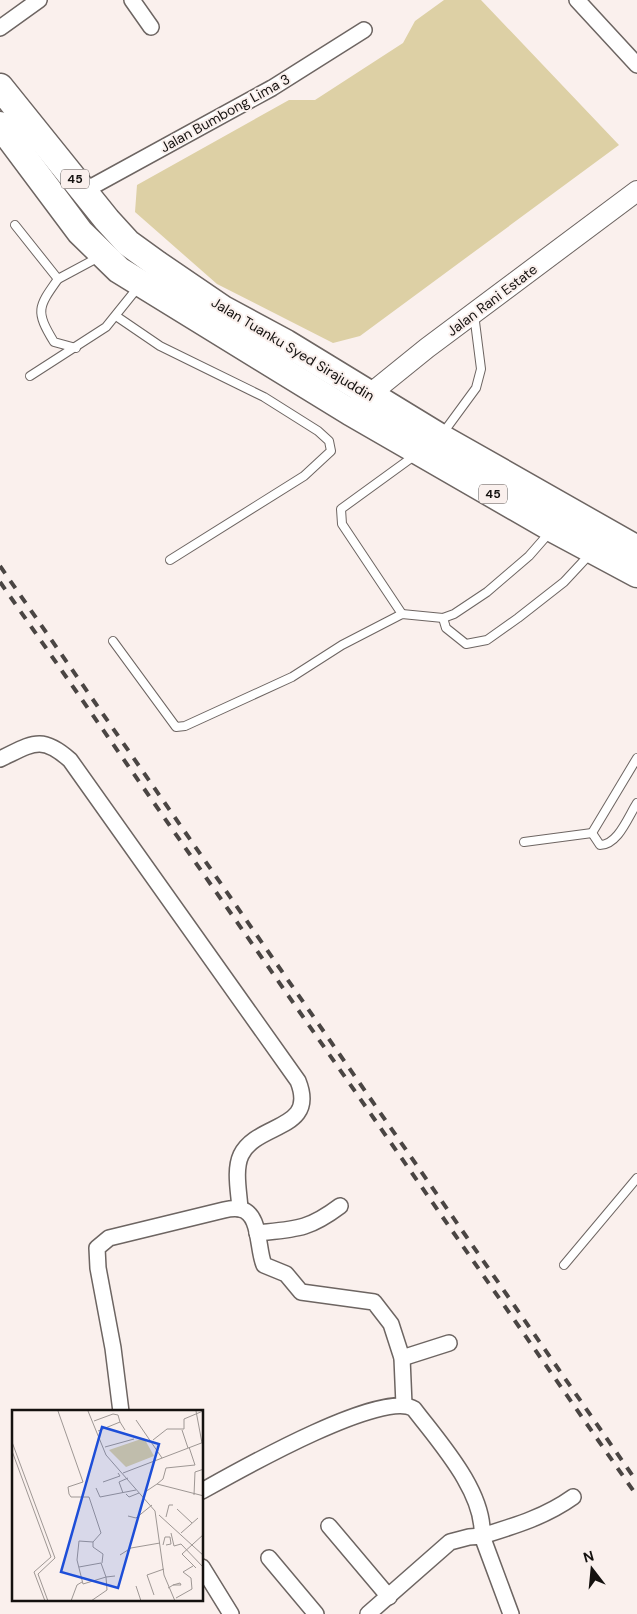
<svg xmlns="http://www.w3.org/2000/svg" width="637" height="1614" font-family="'DM Sans',sans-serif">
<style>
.green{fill:#ddd0a5}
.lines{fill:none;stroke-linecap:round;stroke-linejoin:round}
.service-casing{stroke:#6d6562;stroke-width:10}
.minor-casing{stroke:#6d6562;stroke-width:18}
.tertiary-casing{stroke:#6d6562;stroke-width:22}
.trunk-casing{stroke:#6d6562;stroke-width:29}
.service{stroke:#fff;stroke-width:8}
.minor{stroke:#fff;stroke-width:15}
.tertiary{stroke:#fff;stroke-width:20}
.trunk{stroke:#fff;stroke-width:26}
.rail{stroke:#4a4543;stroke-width:4;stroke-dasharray:9 9;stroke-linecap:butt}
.labels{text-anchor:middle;stroke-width:4;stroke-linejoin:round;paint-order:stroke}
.shield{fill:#faf0ed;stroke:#595452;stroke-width:1}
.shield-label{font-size:12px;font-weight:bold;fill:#14110f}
.street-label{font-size:14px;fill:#14110f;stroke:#faf0ed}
.inset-road{fill:none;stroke:#9e9794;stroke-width:1}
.view{fill:#1d4ed8;fill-opacity:0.15;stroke:#1d4ed8;stroke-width:2.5}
.inset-edge{fill:none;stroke:#14110f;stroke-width:2.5}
</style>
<rect width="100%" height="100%" fill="#faf0ed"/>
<polygon class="green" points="444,0 481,0 619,145 360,336 333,343 217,284 135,212 137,185 289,100 315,100 403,43 415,21"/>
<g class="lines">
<defs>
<g id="service">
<polyline points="15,225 58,279 99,257"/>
<path d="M58,279C38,307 35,311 54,342L76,348"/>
<polyline points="116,316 160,346 264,397 318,431 329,441 331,451 304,476 170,560"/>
<polyline points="30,376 106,327 139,286"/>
<polyline points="443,433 476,388 481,369 474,314"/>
<polyline points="402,614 342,524 341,509 414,456"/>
<polyline points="443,618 446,628 466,644 487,640 518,618 564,582 591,553"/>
<polyline points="113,641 176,727 185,726 292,677 342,645 402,614 443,618 454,614 487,592 529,556 550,532"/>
<polyline points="592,833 637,758"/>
<path d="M592,833L600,845C618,845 628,817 637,803"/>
<polyline points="524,842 592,833"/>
<polyline points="564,1265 637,1178"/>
</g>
<g id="minor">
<polyline points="132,0 151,27"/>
<polyline points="577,0 637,65"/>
<polyline points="0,28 39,0"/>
<polyline points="84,191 272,88 364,30"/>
<path d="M0,759C32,744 41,734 70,760L298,1081C318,1131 257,1122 241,1155C234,1170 239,1192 240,1209"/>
<path d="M257,1233C296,1229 308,1230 340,1206"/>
<polyline points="402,1358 449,1343"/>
<path d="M121,1412L113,1348L98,1268L97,1248L109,1238L224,1210C228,1209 235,1208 240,1209C261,1213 257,1249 264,1265L286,1274L301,1292L374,1302L391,1324L402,1358L404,1405"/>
<path d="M202,1491C236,1472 383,1388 414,1409C439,1442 485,1492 482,1536C514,1526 545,1517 573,1497"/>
<polyline points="329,1526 389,1597"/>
<polyline points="269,1558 316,1614"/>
<polyline points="202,1567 231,1614"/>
<polyline points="368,1614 450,1542 469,1537 482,1536 511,1614"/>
</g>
<polyline id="tertiary" points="359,403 427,348 637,191"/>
<g id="trunk">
<polyline points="0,87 107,220 128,243 157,264 223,309 286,343 440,437 637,549"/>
<polyline points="0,125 80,232 119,270 350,412 553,529 637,574"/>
</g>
</defs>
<use href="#service" class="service-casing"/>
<use href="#minor" class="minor-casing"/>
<use href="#tertiary" class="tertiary-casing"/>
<use href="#trunk" class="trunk-casing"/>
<use href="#service" class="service"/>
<use href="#minor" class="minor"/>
<use href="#tertiary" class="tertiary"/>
<use href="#trunk" class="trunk"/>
<g class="rail">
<polyline points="0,566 637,1482"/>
<polyline points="0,582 637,1496"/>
</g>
</g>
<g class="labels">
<g class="shield">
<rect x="61" y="169.5" width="28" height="19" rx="4"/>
<rect x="479" y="484.5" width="28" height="19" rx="4"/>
</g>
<g class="shield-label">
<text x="75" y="183">45</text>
<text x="493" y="498">45</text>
</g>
<g class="street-label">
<text transform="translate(225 113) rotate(-29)" y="5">Jalan Bumbong Lima 3</text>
<text transform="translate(492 300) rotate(-37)" y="5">Jalan Rani Estate</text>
<text transform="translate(293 349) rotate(31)" y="5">Jalan Tuanku Syed Sirajuddin</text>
</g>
</g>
<g transform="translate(12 1410)">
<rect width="191" height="191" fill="#faf0ed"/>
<path d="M132,28L142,46L114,57L97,40Z" fill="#ddd0a5"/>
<path class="inset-road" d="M46,1L71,72L56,77L57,84L59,87H77L89,123L81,132M76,1L94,45L143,101L152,165L163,191M184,1L190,33M124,10L150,48M82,11L101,4L106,5L108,12M170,20L176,38M86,21L108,12L113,20M141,30L155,19H172V9L191,1M0,32L43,148L26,164L36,191M93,37L122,29M0,41L39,147L22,162L33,191M111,63L192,32M91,72L108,66L106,63M145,74L151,69L154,58L183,55L177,37M84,78L88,87L124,80M133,82L145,74L192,86M111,83L107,72L116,68M114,84L117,87L127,83M182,85L183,62L192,59M165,99L180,113M147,105L192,146M116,106L124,108L140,95M154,107L157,95H161M159,123L162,136L169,134L192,158M169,123L186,108M151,135L153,127H158L159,134L154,135M108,145L119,138L148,133M90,153L91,144L81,137V132L67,131L65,150L71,174L94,167L95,180M67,157L89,153L94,167L103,166M184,158L170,144L192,124M124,176L129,191M156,178L158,177L161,175L168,173L169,175H161M142,185L135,165L152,159M164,188L180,179L179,168L171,162L181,156M59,191L65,175L70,172M79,191L95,180"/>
<path class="view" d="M90,17L147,34L106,178L49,162Z"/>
<rect width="191" height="191" class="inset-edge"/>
</g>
<g transform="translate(592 1569) rotate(344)" stroke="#faf0ed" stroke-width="4" paint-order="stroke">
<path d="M0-4L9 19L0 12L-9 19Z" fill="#14110f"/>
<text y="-8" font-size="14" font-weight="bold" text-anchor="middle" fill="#14110f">N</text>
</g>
</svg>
